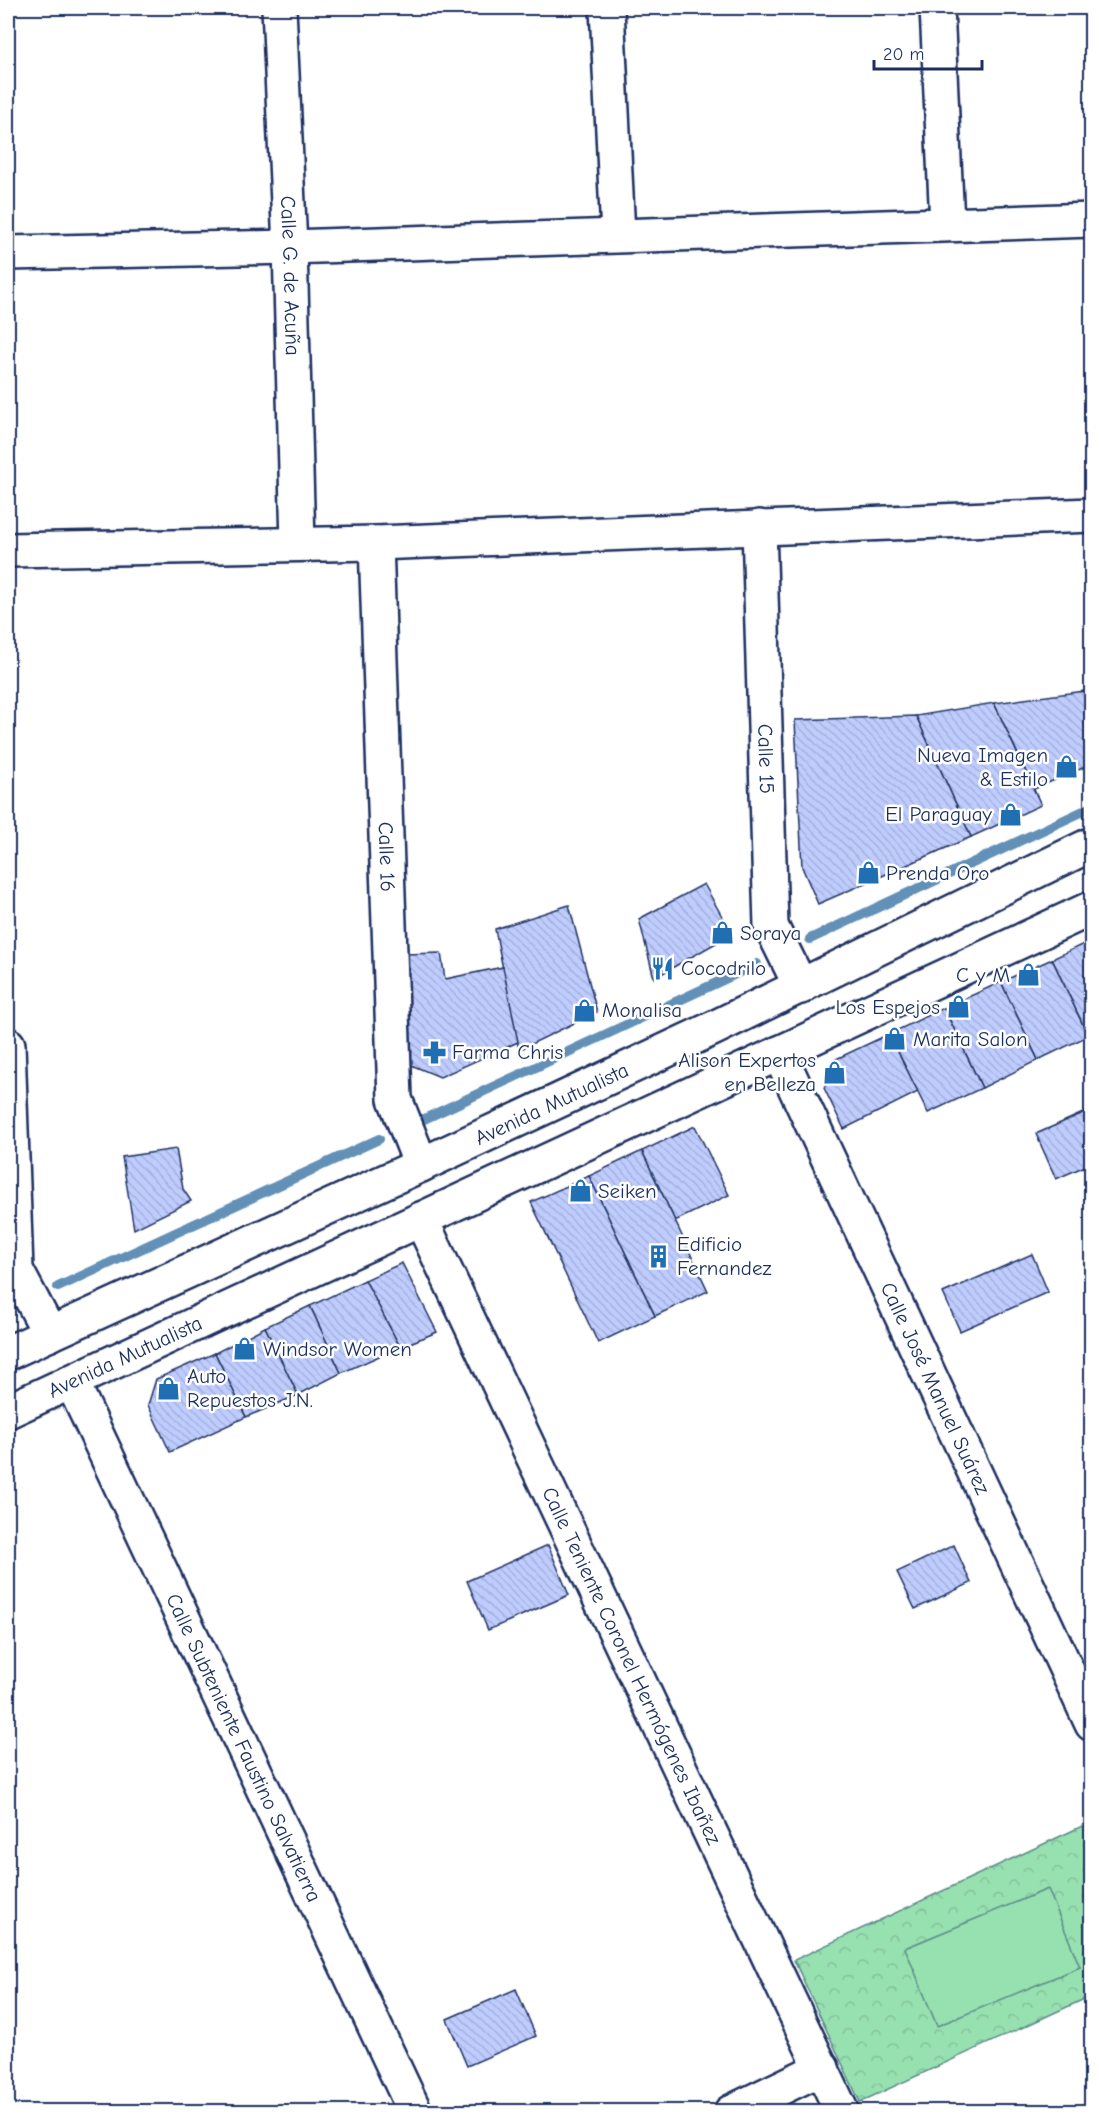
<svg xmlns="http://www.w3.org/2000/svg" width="1099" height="2119" font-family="'Comic Neue',sans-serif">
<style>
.forest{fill:url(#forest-crowns);stroke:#598887;stroke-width:1.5}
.garden{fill:#97e0b0;stroke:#598887;stroke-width:1.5}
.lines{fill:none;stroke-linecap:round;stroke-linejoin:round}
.stream{stroke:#6290b7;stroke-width:10}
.building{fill:url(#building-back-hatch);stroke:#1b2f5e;stroke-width:1.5}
.minor-casing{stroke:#1b2f5e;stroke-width:38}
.secondary-casing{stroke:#1b2f5e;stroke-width:38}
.minor{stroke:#fff;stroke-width:33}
.secondary{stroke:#fff;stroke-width:33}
.labels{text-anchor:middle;stroke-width:5;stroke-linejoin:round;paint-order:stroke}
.street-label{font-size:21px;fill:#1b2f5e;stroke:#fff}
.poi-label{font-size:21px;fill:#1b2f5e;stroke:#fff;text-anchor:start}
</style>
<defs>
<pattern id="forest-crowns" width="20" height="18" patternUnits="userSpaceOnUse" patternTransform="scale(1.5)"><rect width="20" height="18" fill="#97e0b0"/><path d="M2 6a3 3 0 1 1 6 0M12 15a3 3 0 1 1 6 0" fill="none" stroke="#82c09a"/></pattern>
<pattern id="building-back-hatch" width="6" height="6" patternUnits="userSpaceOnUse" patternTransform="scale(1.5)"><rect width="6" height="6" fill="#bfcdfe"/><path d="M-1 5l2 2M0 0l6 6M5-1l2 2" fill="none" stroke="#a4b0dc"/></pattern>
</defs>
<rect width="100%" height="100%" fill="#fff"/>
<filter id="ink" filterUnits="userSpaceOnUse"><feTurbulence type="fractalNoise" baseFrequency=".0167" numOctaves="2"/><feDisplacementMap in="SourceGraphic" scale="12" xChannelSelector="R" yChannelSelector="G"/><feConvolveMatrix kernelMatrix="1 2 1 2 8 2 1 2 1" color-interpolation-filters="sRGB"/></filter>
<g filter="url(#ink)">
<polygon class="forest" points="1091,1822 1091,1996 860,2102 794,1960"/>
<polygon class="garden" points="1048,1889 1080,1967 937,2026 905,1948"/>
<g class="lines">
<g class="stream">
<polyline points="810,939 1092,807"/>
<polyline points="422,1120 757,964"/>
<polyline points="58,1287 379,1139"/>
</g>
</g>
<g class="building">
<polygon points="1092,690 1092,764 1034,789 994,703"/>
<polygon points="994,703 1041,805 971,837 916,716"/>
<polygon points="916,716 971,837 818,904 802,867 795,720"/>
<polygon points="704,884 729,929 725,938 654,978 639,919"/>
<polygon points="569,905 597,1012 519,1050 495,929"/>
<polygon points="1092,940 1092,1042 1091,1042 1052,959"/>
<polygon points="441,953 445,979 503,967 518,1042 440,1077 411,1065 404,954"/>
<polygon points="1052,959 1088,1036 1038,1060 1001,982"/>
<polygon points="1001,982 1038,1060 982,1088 944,1008"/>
<polygon points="944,1008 982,1088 928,1113 889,1034"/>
<polygon points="889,1034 918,1092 844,1129 824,1088 836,1059"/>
<polygon points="1092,1109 1092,1163 1056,1179 1036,1134"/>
<polygon points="695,1126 729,1195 675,1221 642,1151"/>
<polygon points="176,1149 183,1189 191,1201 134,1229 122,1157"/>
<polygon points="642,1151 708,1291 655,1316 589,1176"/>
<polygon points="589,1176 655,1316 598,1343 531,1202"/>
<polygon points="1032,1254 1048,1292 960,1331 943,1293"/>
<polygon points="402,1263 437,1332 400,1347 365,1280"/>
<polygon points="365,1280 400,1347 341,1373 310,1306"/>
<polygon points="310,1306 341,1373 298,1395 265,1327"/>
<polygon points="265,1327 298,1395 246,1417 215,1353"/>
<polygon points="215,1353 246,1417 170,1452 148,1405 156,1379"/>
<polygon points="548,1545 569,1595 488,1630 467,1581"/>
<polygon points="954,1545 971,1583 915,1609 897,1572"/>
<polygon points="516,1989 536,2036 467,2066 447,2019"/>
</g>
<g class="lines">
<defs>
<g id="minor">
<path id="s1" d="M279,8L290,247L298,544"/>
<polyline points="607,8 618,235"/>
<polyline points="937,8 947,224"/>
<polyline points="8,253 290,247 1092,220"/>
<path id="s2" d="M759,527L771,926L801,987"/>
<path id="s3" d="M376,543L395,1099L421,1165"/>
<polyline points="8,550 376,543 1092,515"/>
<polyline points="8,1045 16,1270 50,1334"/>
<path id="s4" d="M779,1053L1092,1724"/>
<path id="s5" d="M421,1219L842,2112"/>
<path id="s6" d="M72,1382L415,2112"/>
<polyline points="731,2112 822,2068"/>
</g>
<g id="secondary">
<path id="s7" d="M8,1353L421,1165L714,1028L1092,844"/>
<path id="s8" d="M8,1411L1092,908"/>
</g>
</defs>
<use href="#minor" class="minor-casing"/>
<use href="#secondary" class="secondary-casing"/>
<use href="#minor" class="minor"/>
<use href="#secondary" class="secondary"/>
</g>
</g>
<defs>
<symbol id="shop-bare" viewBox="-9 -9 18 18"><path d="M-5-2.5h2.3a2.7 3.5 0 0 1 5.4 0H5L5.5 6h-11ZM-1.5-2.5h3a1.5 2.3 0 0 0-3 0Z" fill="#1f6fb2" stroke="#fff" stroke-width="2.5" paint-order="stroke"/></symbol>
<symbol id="restaurant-bare" viewBox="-9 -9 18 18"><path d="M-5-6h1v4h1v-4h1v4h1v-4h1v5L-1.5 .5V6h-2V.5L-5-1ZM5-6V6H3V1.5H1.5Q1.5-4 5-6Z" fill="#1f6fb2" stroke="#fff" stroke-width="2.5" paint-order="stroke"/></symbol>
<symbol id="pharmacy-bare" viewBox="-9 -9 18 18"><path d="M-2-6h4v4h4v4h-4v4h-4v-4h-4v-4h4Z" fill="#1f6fb2" stroke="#fff" stroke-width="2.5" paint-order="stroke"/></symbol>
<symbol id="building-bare" viewBox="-9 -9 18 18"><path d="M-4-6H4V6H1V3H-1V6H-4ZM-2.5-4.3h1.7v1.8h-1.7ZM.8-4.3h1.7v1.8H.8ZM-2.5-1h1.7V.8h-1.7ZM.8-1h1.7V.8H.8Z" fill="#1f6fb2" stroke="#fff" stroke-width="2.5" paint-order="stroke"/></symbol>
</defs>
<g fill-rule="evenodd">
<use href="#shop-bare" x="1050" y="750" width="33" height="33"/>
<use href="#shop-bare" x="994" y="798" width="33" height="33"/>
<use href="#shop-bare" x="852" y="856" width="33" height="33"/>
<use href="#shop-bare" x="706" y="916" width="33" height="33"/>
<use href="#restaurant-bare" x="646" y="952" width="33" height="33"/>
<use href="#shop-bare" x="1012" y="958" width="33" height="33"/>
<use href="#shop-bare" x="942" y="990" width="33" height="33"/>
<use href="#shop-bare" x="568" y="994" width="33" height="33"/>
<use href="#shop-bare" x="878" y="1022" width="33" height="33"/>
<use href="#pharmacy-bare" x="418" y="1036" width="33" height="33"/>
<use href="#shop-bare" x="818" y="1056" width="33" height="33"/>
<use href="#shop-bare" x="564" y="1174" width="33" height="33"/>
<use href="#building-bare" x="642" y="1240" width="33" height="33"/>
<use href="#shop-bare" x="228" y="1332" width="33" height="33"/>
<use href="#shop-bare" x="152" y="1372" width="33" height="33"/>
</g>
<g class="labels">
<g class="street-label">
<text dy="7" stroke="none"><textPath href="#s1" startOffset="268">Calle G. de Acuña</textPath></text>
<text dy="7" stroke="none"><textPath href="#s2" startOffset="232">Calle 15</textPath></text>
<text dy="7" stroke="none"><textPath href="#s3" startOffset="314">Calle 16</textPath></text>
<text dy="7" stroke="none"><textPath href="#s7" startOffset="598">Avenida Mutualista</textPath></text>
<text dy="7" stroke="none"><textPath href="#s8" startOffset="129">Avenida Mutualista</textPath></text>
<text dy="7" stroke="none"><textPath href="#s4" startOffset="370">Calle José Manuel Suárez</textPath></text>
<text dy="7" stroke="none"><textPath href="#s5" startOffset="494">Calle Teniente Coronel Hermógenes Ibañez</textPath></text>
<text dy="7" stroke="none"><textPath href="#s6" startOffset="404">Calle Subteniente Faustino Salvatierra</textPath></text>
</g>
<g class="poi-label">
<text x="1048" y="762" text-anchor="end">Nueva Imagen<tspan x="1048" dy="24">&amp; Estilo</tspan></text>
<text x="992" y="821" text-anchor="end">El Paraguay</text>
<text x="886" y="880">Prenda Oro</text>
<text x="740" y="940">Soraya</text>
<text x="681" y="975">Cocodrilo</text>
<text x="1010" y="982" text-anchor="end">C y M</text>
<text x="940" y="1014" text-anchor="end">Los Espejos</text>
<text x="602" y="1017">Monalisa</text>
<text x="913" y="1046">Marita Salon</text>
<text x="452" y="1059">Farma Chris</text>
<text x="816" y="1067" text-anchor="end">Alison Expertos<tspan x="816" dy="24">en Belleza</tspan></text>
<text x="598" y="1198">Seiken</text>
<text x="677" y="1251">Edificio<tspan x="677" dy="24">Fernandez</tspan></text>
<text x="263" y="1356">Windsor Women</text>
<text x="187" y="1383">Auto<tspan x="187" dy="24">Repuestos J.N.</tspan></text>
</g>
</g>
<rect width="1099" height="2119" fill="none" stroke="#fff" stroke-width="30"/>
<rect x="15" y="15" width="1069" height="2089" fill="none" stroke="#1b2f5e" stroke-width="2" filter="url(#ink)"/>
<path d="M874 60v9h108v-9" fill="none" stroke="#1b2f5e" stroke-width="3"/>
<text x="883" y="60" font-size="18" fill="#1b2f5e" stroke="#ffffff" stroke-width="4.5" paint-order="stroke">20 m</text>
</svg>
